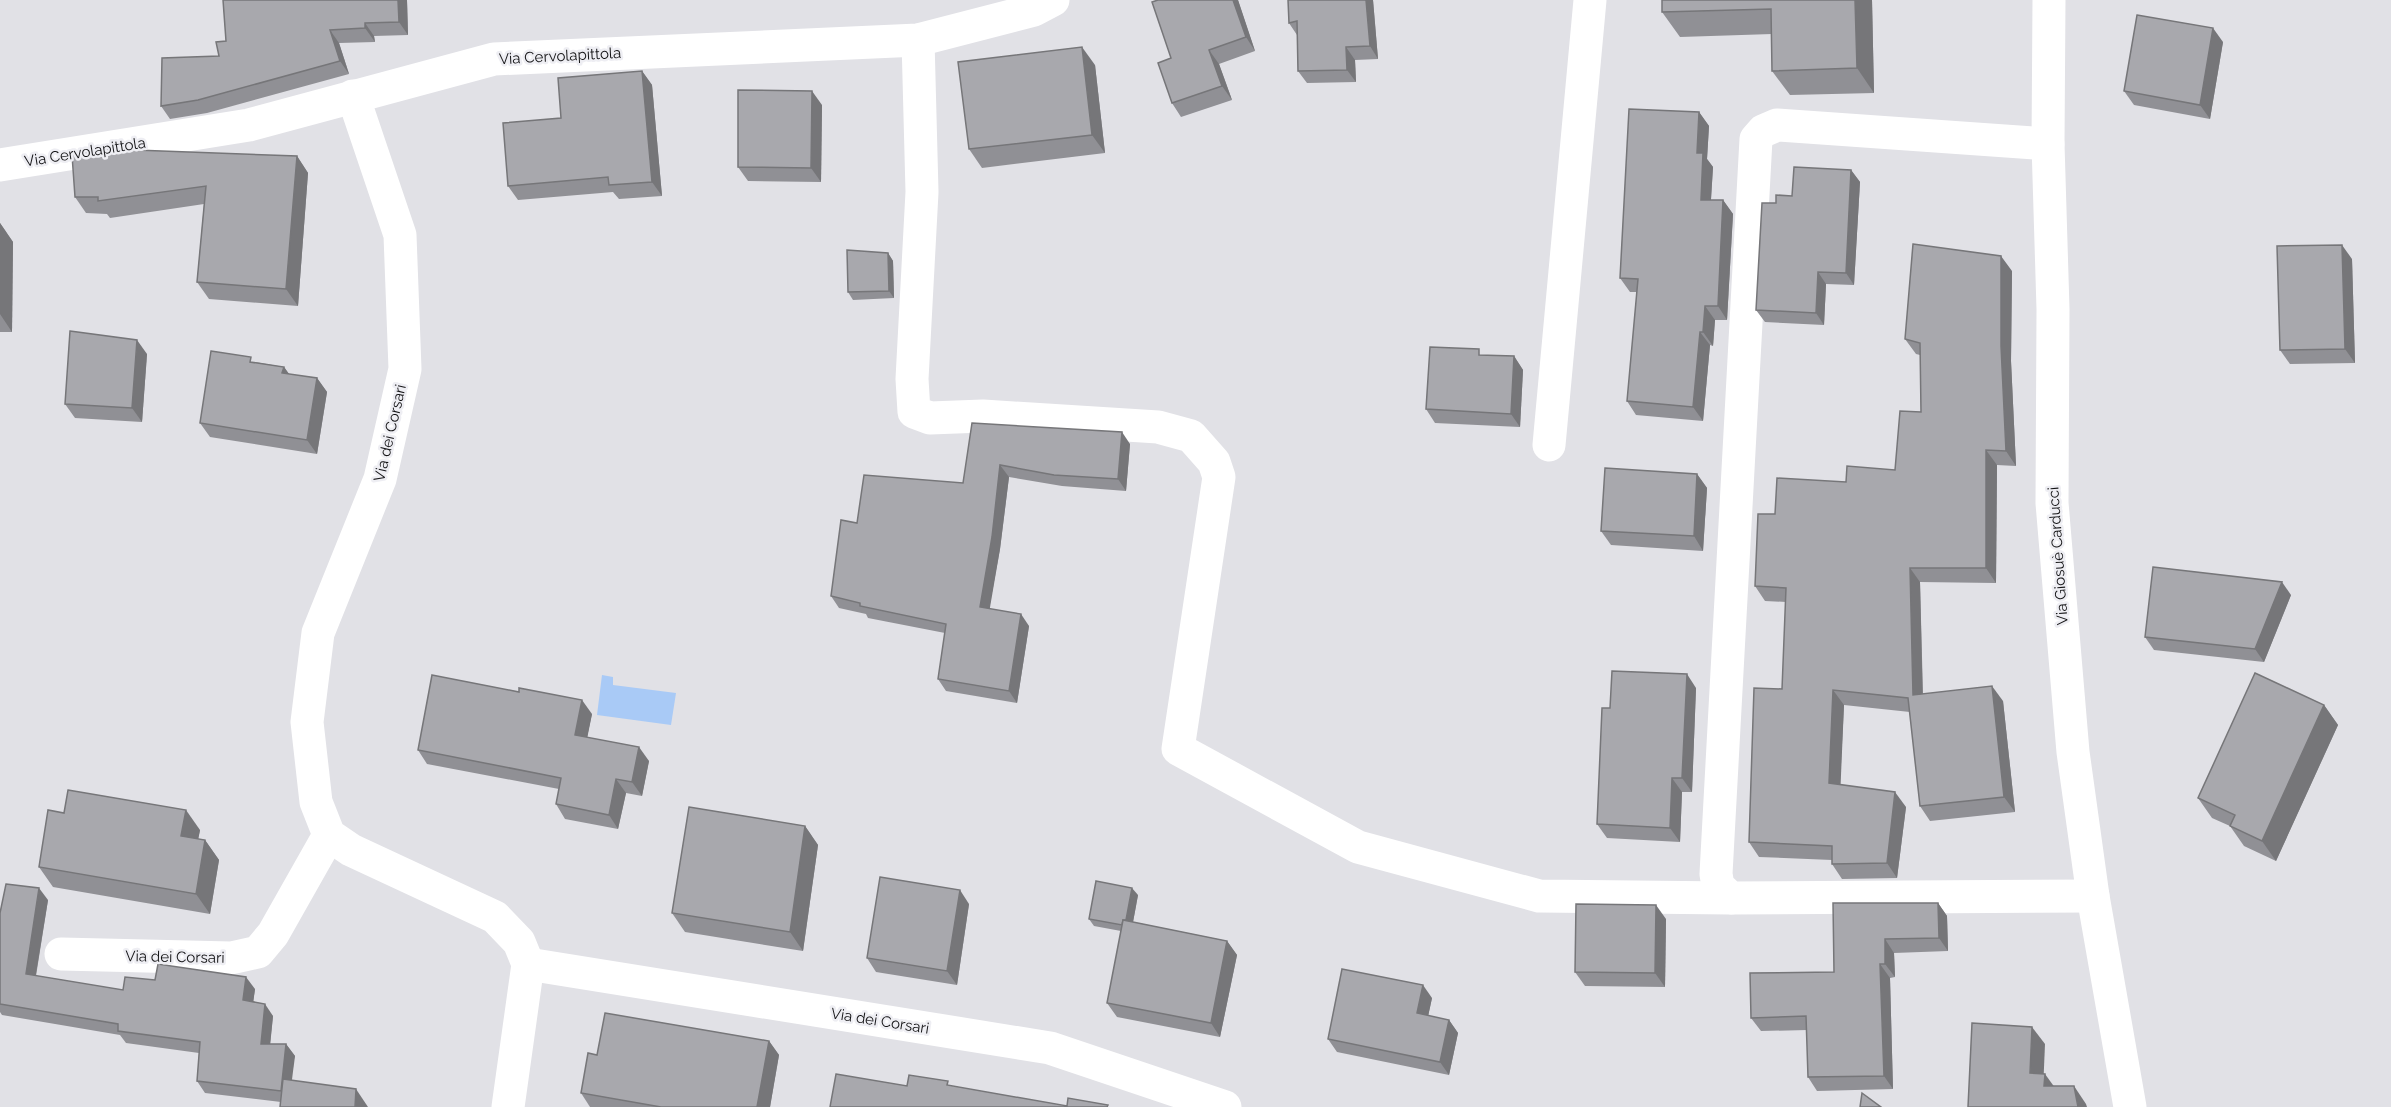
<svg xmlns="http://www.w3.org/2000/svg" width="2391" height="1107" font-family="Raleway,sans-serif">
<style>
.water{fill:#a9caf6}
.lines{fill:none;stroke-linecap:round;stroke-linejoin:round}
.street{stroke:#fff;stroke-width:33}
.secondary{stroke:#fff;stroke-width:33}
.wall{fill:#909095}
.shaded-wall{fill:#767679}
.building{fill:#a8a8ad;stroke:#767679;stroke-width:1.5}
.labels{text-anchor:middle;stroke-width:5;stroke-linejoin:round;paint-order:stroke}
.street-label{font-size:15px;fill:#121214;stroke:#eeeef3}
</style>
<rect width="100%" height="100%" fill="#e1e1e6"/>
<polygon class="water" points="602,675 613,677 613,685 676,693 671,725 597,715"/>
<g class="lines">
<g class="street">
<polyline points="918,40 922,192 912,379 914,412 930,418 983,416 1158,427 1191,436 1214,462 1219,477 1178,749 1358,847 1539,896 1731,898"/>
<polyline points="353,96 400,235 405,369 380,479 318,633 307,722 316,802 329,835 351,850 495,917 519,942 528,964 508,1107"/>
<polyline points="2048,144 1777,125 1763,131 1756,139 1716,874 1718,886 1731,898 2093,896"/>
<polyline points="0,165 249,125 494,59 918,40 1034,10 1053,0"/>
<polyline points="1549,445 1590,0"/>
<polyline points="61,954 231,958 258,952 273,934 329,835"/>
<polyline points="528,964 1050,1048 1225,1107"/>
</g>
<polyline class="secondary" points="2049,0 2048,144 2053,309 2052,503 2073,752 2093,896 2130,1107"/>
</g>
<g class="wall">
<polygon points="223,0 407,0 408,35 374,36 375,42 339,43 349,74 207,113 170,119 161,106 219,56 226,41"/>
<polygon points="1158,0 1238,0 1255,51 1219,64 1232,100 1181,117 1172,103 1171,58"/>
<polygon points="1288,0 1373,0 1378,59 1355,60 1356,82 1307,83 1298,71 1297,35 1289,23"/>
<polygon points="1662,0 1872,0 1874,93 1790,95 1772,71 1772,34 1680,37 1662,12"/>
<polygon points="2223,42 2210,119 2134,105 2124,91"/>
<polygon points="1095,65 1105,153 982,168 969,149"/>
<polygon points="642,71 652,85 662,196 619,199 613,192 518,200 508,186 561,118"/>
<polygon points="822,105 821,182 748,181 738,167"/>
<polygon points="1699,112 1709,126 1707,159 1713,167 1711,200 1723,200 1733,214 1727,320 1715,320 1713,346 1710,345 1703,421 1636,415 1627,401 1637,292 1630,292 1620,278"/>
<polygon points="297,156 308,173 298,306 209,299 197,282 204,204 110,218 107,214 86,213 75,197"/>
<polygon points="1851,170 1860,182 1854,285 1826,284 1824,325 1765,322 1756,310 1776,203"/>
<polygon points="0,223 13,242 12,332 0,332"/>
<polygon points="888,253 893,261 894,298 853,300 848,292"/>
<polygon points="2352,259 2355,363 2290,364 2280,350"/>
<polygon points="2012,271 2011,361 2016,466 1997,465 1996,583 1920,582 1923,694 2003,701 2015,812 1930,821 1920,806 1910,712 1844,705 1840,785 1906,807 1897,878 1842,879 1832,864 1832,860 1759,857 1749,842 1782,689 1786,602 1765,601 1755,586 1775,514 1846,482 1895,470 1921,412 1920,355 1916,354 1905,339"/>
<polygon points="147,354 142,422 75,418 65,404"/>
<polygon points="1514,356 1523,370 1520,427 1435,423 1426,409"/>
<polygon points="255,362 284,367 289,374 317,378 327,392 317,454 210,437 200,423"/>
<polygon points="972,423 1130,444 1126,491 1062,486 1009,477 1000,549 989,609 1029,626 1017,703 946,691 938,679 945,633 868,618 866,614 839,608 831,596 857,523 963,483"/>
<polygon points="1697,474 1707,488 1703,551 1611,545 1601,531"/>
<polygon points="2291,595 2264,662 2154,650 2145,637"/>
<polygon points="1696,688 1692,792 1682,792 1680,842 1607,838 1597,824 1610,708"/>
<polygon points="2324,705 2338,725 2276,861 2244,846 2230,826 2212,818 2198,798"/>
<polygon points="592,714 587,737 649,761 642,796 626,793 618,829 565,819 556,804 559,789 427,764 418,750"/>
<polygon points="805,826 818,845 803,951 685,932 672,913"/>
<polygon points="200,830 198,839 205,840 219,860 210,914 53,887 39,867"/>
<polygon points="1138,895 1133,922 1227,941 1237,955 1220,1037 1117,1017 1107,1003 1121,931 1094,926 1089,919"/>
<polygon points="48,900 36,976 123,990 155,980 255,989 253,1002 273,1016 270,1044 286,1044 295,1056 281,1102 205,1093 197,1081 199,1053 126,1043 120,1035 2,1015 0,1012 0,913"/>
<polygon points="1938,903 1947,916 1948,951 1894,953 1895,977 1890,978 1893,1089 1817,1091 1808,1077 1807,1030 1761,1031 1751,1018 1834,972"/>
<polygon points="969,904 957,985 876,972 867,958"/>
<polygon points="1666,919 1665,987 1585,986 1575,972"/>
<polygon points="1432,998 1428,1016 1449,1020 1458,1033 1449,1075 1337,1052 1328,1039"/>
<polygon points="769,1041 779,1055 770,1107 590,1107 581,1093 597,1055"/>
</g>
<g class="shaded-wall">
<polygon points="398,0 407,0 408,35 399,22"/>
<polygon points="1233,0 1238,0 1255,51 1246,37"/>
<polygon points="1366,0 1373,0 1378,59 1370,46"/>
<polygon points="1855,0 1872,0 1874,93 1857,68"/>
<polygon points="365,23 374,36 375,42 365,28"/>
<polygon points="2213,28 2223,42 2210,119 2200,105"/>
<polygon points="330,30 339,43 349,74 340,61"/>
<polygon points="1082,47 1095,65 1105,153 1092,135"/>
<polygon points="1346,47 1355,60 1356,82 1347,70"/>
<polygon points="1209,50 1219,64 1232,100 1222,86"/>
<polygon points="642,71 652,85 662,196 652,182"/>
<polygon points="812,91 822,105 821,182 811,168"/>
<polygon points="1699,112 1709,126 1707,159 1713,167 1710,214 1701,200 1697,153"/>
<polygon points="297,156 308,173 298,306 286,289"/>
<polygon points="1851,170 1860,182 1854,285 1846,273"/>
<polygon points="1723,200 1733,214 1727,320 1718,306"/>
<polygon points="0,223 13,242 12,332 0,314"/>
<polygon points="2342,245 2352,259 2355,363 2345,349"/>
<polygon points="888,253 893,261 894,298 889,291"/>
<polygon points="2001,256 2012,271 2011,361 2016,466 2006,451 2001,346"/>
<polygon points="1818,272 1826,284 1824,325 1816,313"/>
<polygon points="1705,306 1715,320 1713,346 1703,332"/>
<polygon points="1700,332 1710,345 1703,421 1693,407"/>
<polygon points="137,340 147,354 142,422 132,408"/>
<polygon points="1514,356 1523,370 1520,427 1511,414"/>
<polygon points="284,367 294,381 282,373"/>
<polygon points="317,378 327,392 317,454 307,440"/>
<polygon points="1122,432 1130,444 1126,491 1118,479"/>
<polygon points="1986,450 1997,465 1996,583 1986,568"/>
<polygon points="1000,465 1009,477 1000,549 988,619 980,607"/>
<polygon points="1697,474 1707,488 1703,551 1694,536"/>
<polygon points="1910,568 1920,582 1923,710 1913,695"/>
<polygon points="2282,582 2291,595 2264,662 2255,649"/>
<polygon points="1021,614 1029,626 1017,703 1009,691"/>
<polygon points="1687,674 1696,688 1692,792 1682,778"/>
<polygon points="1992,686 2003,701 2015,812 2004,797"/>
<polygon points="1833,690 1844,705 1840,798 1829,783"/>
<polygon points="582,700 592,714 585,749 575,735"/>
<polygon points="2324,705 2338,725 2276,861 2262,841"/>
<polygon points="639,747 649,761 642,796 632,782"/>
<polygon points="1672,778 1682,792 1680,842 1670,828"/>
<polygon points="616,779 626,793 618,829 609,815"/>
<polygon points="1895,792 1906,807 1897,878 1887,863"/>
<polygon points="186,810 200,830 195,856 181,836"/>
<polygon points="805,826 818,845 803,951 790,932"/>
<polygon points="205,840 219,860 210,914 196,894"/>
<polygon points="39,888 48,900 34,986 26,974"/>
<polygon points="1132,888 1138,895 1131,933 1125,926"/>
<polygon points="960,890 969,904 957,985 947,971"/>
<polygon points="1938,903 1947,916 1948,951 1939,938"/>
<polygon points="1656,905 1666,919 1665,987 1655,973"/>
<polygon points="1885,939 1894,953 1895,977 1885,964"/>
<polygon points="1227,941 1237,955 1220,1037 1211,1023"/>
<polygon points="1880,964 1890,978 1893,1089 1884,1076"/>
<polygon points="246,977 255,989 252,1012 243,1000"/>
<polygon points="1423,985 1432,998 1426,1026 1417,1013"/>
<polygon points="265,1004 273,1016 269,1056 261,1044"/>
<polygon points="1449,1020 1458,1033 1449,1075 1440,1062"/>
<polygon points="2032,1027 2045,1044 2043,1091 2030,1073"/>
<polygon points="769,1041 779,1055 770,1107 757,1107"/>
<polygon points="286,1044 295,1056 289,1103 281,1091"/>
<polygon points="2045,1074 2058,1092 2044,1086"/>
<polygon points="2074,1086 2086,1104 2087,1107 2078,1107"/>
<polygon points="356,1089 368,1107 355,1107"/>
</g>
<g class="building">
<polygon points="223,0 398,0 399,22 365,23 365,28 330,30 340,61 198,100 161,106 162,58 219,56 216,42 226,41"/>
<polygon points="1158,0 1233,0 1246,37 1209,50 1222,86 1172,103 1158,63 1171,58 1152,2"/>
<polygon points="1288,0 1366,0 1370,46 1346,47 1347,70 1298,71 1297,21 1289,23"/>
<polygon points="1662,0 1855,0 1857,68 1772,71 1771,9 1662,12"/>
<polygon points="2137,15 2213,28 2200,105 2124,91"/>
<polygon points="1082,47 1092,135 969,149 958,62"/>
<polygon points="642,71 652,182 609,185 608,177 508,186 503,123 561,118 558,78"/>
<polygon points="738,90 812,91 811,168 738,167"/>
<polygon points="1629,109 1699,112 1697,153 1703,153 1701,200 1723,200 1718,306 1705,306 1703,332 1700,332 1693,407 1627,401 1638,279 1620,278"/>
<polygon points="108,149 297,156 286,289 197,282 206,186 98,201 98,197 75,197 72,155"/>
<polygon points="1794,167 1851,170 1846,273 1818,272 1816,313 1756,310 1762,203 1776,203 1776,195 1792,196"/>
<polygon points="1913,244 2001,256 2001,346 2006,451 1986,450 1986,568 1910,568 1913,695 1992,686 2004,797 1920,806 1908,698 1833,690 1829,783 1895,792 1887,863 1832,864 1832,846 1749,842 1754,688 1782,689 1786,588 1755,586 1758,514 1775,514 1777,478 1846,482 1847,466 1895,470 1900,411 1921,412 1920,343 1905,339"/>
<polygon points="2342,245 2345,349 2280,350 2277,246"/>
<polygon points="847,250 888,253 889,291 848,292"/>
<polygon points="70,331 137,340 132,408 65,404"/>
<polygon points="1430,347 1479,349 1479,355 1514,356 1511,414 1426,409"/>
<polygon points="211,351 251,357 250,362 284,367 282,373 317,378 307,440 200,423"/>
<polygon points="972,423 1122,432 1118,479 1054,475 1000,465 992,537 980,607 1021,614 1009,691 938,679 946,624 860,606 860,603 831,596 841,520 857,523 864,475 963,483"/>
<polygon points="1605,468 1697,474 1694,536 1601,531"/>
<polygon points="2153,567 2282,582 2255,649 2145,637"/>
<polygon points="1612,671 1687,674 1682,778 1672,778 1670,828 1597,824 1602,708 1610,708"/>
<polygon points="2255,673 2324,705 2262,841 2230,826 2235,815 2198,798"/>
<polygon points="432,675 519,692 519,688 582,700 575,735 639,747 632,782 616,779 609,815 556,804 561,778 418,750"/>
<polygon points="68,790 186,810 181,836 205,840 196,894 39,867 48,810 64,813"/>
<polygon points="689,807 805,826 790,932 672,913"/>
<polygon points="880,877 960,890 947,971 867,958"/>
<polygon points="1096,881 1132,888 1126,920 1123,920 1122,925 1089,919"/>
<polygon points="6,884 39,888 26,974 123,990 125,977 155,980 158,964 246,977 243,1000 265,1004 261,1044 286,1044 281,1091 197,1081 200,1042 118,1031 118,1024 0,1004 0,913"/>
<polygon points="1833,903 1938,903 1939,938 1885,939 1885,964 1880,964 1884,1076 1808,1077 1806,1016 1751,1018 1750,973 1834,972"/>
<polygon points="1576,904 1656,905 1655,973 1575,972"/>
<polygon points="1123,920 1227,941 1211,1023 1107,1003"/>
<polygon points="1342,969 1423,985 1417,1013 1449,1020 1440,1062 1328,1039"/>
<polygon points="605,1013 769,1041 757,1107 661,1107 581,1093 588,1053 597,1055"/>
<polygon points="1972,1023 2032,1027 2030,1073 2045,1074 2044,1086 2074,1086 2078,1107 1968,1107"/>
<polygon points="836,1074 907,1086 909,1075 948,1081 947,1085 1067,1106 1068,1098 1108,1105 1107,1107 830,1107"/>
<polygon points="283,1079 356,1089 355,1107 280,1107"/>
<polygon points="1862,1093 1881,1107 1860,1107"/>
</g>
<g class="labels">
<g class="street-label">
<text transform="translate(560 56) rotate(-3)" y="5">Via Cervolapittola</text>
<text transform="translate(85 152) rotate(-9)" y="5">Via Cervolapittola</text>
<text transform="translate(390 433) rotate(-77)" y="5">Via dei Corsari</text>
<text transform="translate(2058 556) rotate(-94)" y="5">Via Giosuè Carducci</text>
<text transform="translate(175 957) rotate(1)" y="5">Via dei Corsari</text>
<text transform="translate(880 1021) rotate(9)" y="5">Via dei Corsari</text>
</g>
</g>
</svg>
